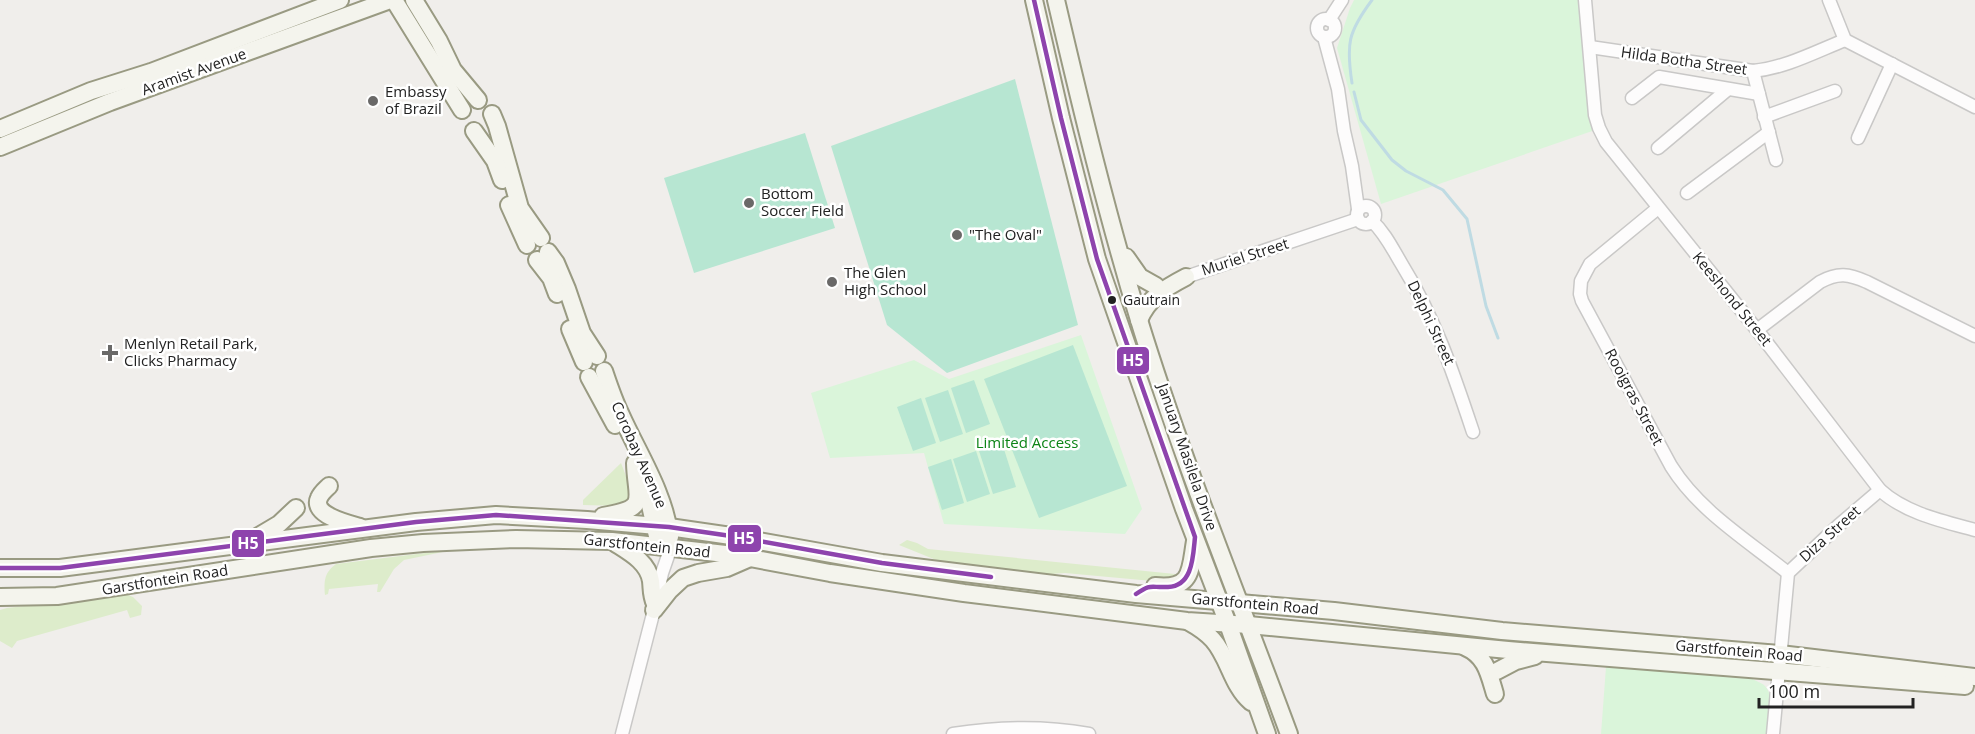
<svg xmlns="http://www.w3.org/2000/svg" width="1975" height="734" font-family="'Open Sans',sans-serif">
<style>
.grass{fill:#ddeccb}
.park{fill:#daf5da}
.pitch{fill:#b7e6d2}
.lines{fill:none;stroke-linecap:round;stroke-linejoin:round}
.stream{stroke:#bfdbe3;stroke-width:3}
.street-casing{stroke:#c9c8c7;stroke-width:15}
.secondary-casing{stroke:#999a82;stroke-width:20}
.street{stroke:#fdfcfc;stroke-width:12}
.secondary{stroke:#f4f4ed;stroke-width:16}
.bus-1-casing{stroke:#fff;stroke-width:9}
.bus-1{stroke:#8e44ad;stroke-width:4.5}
.poi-dot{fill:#6a6968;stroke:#fff;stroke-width:2}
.bus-dot{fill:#222;stroke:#fff;stroke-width:2}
.labels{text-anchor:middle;stroke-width:5;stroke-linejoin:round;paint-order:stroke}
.bus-label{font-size:14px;fill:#222;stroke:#fff;text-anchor:start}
.street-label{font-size:15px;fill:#222;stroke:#fff}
.poi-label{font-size:15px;fill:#222;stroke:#fff;text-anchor:start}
.park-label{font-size:15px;fill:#0c8416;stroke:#fff}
.line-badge{stroke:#fff;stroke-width:2}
.badge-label{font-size:16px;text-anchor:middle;font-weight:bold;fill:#fff}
</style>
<rect width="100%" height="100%" fill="#f0eeeb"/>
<g class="grass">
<polygon points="621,463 631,489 629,500 619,506 583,505 583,500"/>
<polygon points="907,540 917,543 928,549 1175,574 1181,577 1174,583 1065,573 1038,575 946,564 899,545"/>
<path d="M457,549L404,560L394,569L380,592H377L378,584L329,589L328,594L325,595C324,581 324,573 336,564Z"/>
<polygon points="126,594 133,597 142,606 141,615 130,618 127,610 17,641 12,648 0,641 0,610 7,608"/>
</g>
<g class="park">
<polygon points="1354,0 1589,0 1601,128 1381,204 1337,48 1350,8"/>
<polygon points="1081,335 1142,509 1125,534 944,524 924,453 830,458 811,393 914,360 949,379"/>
<path d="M1606,667L1750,678C1754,680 1760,682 1764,685C1776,696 1769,720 1768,734H1601Z"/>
</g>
<g class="pitch">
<polygon points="1015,79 1078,325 947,373 887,325 831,146"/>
<polygon points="805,133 835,228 694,273 664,178"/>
<polygon points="1073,345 1127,486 1039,518 984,379"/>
<polygon points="974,380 990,424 966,433 951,388"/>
<polygon points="948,390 963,434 940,442 925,398"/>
<polygon points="921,398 936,443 913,451 897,407"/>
<polygon points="1002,443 1016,487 993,494 979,451"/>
<polygon points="976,451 990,494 967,502 953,459"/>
<polygon points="951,459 964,503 942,510 928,467"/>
</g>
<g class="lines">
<g class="stream">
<path d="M1352,83C1346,44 1348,32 1372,0"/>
<polyline points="1354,92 1361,120 1392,160 1406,171 1443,190 1467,219 1486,306 1498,338"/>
</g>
<defs>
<g id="street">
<path d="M1585,0L1595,115L1599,128L1606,142L1757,330L1880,490C1905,513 1942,521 1975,530"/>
<polyline points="1829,0 1845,40 1975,107"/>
<circle cx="1326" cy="28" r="9"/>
<polyline points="1329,20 1342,0"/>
<polyline points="1324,37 1338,89 1344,131 1352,166 1358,209"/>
<path d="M1590,47L1753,71C1785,68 1815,52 1845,40"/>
<polyline points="1753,71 1776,160"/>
<polyline points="1632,98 1659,77 1759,94"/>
<polyline points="1764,117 1835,91"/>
<polyline points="1858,138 1892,64"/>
<polyline points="1658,148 1727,90"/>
<polyline points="1687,193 1769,132"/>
<circle cx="1366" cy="215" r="9"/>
<path d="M1658,208L1590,264L1581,281L1580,294L1582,301L1671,466C1699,511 1747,540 1788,573"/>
<path d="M1372,221C1385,233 1392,248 1401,263C1435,318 1453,372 1473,432"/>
<polyline points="1180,279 1358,219"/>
<path d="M1757,330L1820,282C1838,272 1849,274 1867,282L1975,336"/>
<polyline points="622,734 654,610 662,573 671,547"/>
<path d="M953,734C997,727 1045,726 1089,734"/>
<polyline points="1773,734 1788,573 1839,525 1880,490"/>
</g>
<g id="secondary">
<polyline points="394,0 462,110"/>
<polyline points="414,0 439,41 453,70 478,100"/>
<polyline points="1034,0 1061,118 1097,259 1184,509 1228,624 1267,734"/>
<path d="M1056,0C1081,107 1107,215 1139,320C1182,460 1238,596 1289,734"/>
<polyline points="492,114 497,126 520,208 541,238"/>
<polyline points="0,129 91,91 151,72 340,0"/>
<polyline points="474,131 495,161 502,180"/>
<polyline points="0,147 110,102 390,0"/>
<polyline points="509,205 527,245"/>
<polyline points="548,252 556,263 567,289 582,333 597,356"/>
<polyline points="1126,257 1140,277 1156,286"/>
<polyline points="537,260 551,278 557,294"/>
<path d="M1139,320C1149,297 1165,288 1186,277"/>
<polyline points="570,329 584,362"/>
<path d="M604,371C609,386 614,401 621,415C639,455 664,492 670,537"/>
<polyline points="589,377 615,425"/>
<polyline points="643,483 649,501 657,536"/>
<path d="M329,486C326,489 321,493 319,498C311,515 349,524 360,527"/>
<path d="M603,516C650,508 636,501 635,463"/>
<polyline points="252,540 279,524 296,508"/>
<path d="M615,543C629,552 648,562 651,581C652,590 651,595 655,604"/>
<polyline points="0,568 60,568 416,522 496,515 587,520 669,527 731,536 882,563 1136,594 1334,611 1502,631 1780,654 1975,677"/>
<path d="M1155,586C1193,590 1190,570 1195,541"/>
<polyline points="0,597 57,596 371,548 423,543 516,539 612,541 734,555 830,573 964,593 1187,621 1249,625 1508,650 1965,686"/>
<polyline points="654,610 669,591 683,578 698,573 727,568 750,558"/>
<path d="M1189,622C1198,627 1206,632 1213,640C1229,658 1232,686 1251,702"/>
<path d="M1465,647C1486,656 1489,674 1495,694"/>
<polyline points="1497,671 1516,661 1535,656"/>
</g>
</defs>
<use href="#street" class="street-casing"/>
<use href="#secondary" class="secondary-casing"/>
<use href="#street" class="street"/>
<use href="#secondary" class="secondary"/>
<defs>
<g id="bus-1">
<path d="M1034,0L1061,118L1097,259L1195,537C1193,556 1193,586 1168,587C1150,588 1152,583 1136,594"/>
<polyline points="0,568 60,568 416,522 496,515 669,527 731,536 882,563 991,577"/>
</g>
</defs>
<use href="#bus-1" class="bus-1-casing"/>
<use href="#bus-1" class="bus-1"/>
</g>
<g class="poi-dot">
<circle cx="373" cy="101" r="6"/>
<circle cx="749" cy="203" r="6"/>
<circle cx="957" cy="235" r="6"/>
<circle cx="832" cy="282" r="6"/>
<path d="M107 344h6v6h6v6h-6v6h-6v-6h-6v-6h6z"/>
</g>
<circle class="bus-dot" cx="1112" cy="300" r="5"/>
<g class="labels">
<g class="bus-label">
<text x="1123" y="305">Gautrain</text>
</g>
<g class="street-label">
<text transform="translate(1684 61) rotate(8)" y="5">Hilda Botha Street</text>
<text transform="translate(194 72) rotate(-20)" y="5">Aramist Avenue</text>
<text transform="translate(1245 257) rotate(-18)" y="5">Muriel Street</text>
<text transform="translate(1732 299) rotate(51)" y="5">Keeshond Street</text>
<text transform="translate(1431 323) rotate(65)" y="5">Delphi Street</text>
<text transform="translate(1634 397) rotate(62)" y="5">Rooigras Street</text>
<text transform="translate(639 455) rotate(66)" y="5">Corobay Avenue</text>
<text transform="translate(1187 457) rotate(71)" y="5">January Masilela Drive</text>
<text transform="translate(1830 534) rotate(-42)" y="5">Diza Street</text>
<text transform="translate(647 546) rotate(6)" y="5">Garstfontein Road</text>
<text transform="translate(165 580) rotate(-9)" y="5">Garstfontein Road</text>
<text transform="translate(1255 604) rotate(5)" y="5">Garstfontein Road</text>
<text transform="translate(1739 651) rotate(5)" y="5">Garstfontein Road</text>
</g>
<g class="poi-label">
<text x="385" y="97">Embassy<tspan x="385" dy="17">of Brazil</tspan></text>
<text x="761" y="199">Bottom<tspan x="761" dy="17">Soccer Field</tspan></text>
<text x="969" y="240">"The Oval"</text>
<text x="844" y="278">The Glen<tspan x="844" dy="17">High School</tspan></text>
<text x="124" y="349">Menlyn Retail Park,<tspan x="124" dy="17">Clicks Pharmacy</tspan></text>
</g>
<g class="park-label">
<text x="1027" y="448">Limited Access</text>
</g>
</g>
<g class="line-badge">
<rect x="1116" y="346" width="34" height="29" rx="6" fill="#8e44ad"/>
<rect x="727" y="524" width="35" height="29" rx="6" fill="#8e44ad"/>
<rect x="231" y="529" width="34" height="29" rx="6" fill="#8e44ad"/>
</g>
<g class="badge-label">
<text x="1133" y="366">H5</text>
<text x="744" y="544">H5</text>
<text x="248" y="549">H5</text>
</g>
<path d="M1759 698v9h154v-9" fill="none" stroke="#222222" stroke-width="3"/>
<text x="1768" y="698" font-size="18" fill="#222222" stroke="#ffffff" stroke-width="4.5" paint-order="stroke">100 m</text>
</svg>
